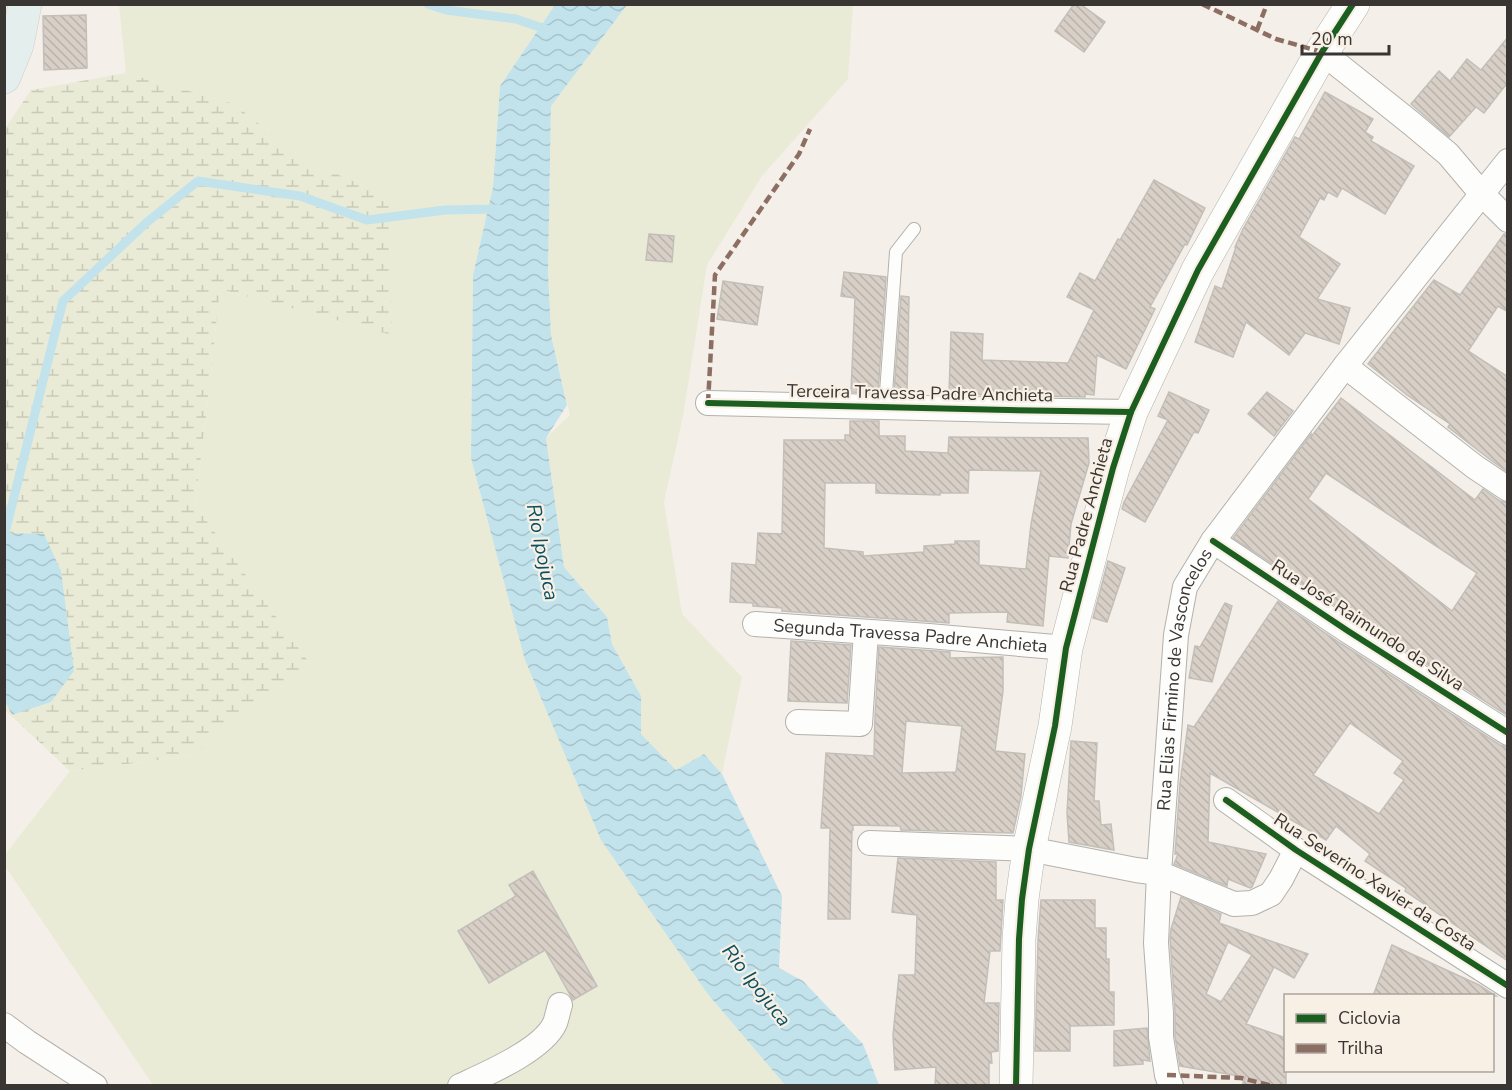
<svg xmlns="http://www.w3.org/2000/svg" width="1512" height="1090" font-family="'Nunito Sans',sans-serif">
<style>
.grass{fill:#eaebd6}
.wetland{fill:url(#wetland-marsh)}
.water{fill:url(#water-waves)}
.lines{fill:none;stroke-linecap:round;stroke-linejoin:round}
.stream{stroke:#c2e3ec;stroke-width:9}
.building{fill:url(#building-back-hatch);stroke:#c2bfba;stroke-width:1.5;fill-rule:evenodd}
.lane-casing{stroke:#b4b1ac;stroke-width:14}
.street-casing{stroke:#b4b1ac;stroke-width:26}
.secondary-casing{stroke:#b4b1ac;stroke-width:34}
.primary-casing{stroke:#d0cdca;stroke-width:34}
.lane{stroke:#fdfdfc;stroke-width:12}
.street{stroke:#fdfdfc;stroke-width:24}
.secondary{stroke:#fdfdfc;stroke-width:33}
.primary{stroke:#e4efed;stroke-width:33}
.quiet{stroke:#8d6e63;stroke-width:4.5;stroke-dasharray:9 4.5;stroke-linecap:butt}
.cycleway-casing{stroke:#f8efe5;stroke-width:10}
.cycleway{stroke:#1b5e20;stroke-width:6}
.labels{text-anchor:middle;stroke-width:4.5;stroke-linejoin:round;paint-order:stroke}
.street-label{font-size:18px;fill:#393532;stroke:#f8efe5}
.water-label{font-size:20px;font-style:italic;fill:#0a5161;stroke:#f8efe5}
</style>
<defs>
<pattern id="wetland-marsh" width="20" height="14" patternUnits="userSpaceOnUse" patternTransform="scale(1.5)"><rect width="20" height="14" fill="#eaebd6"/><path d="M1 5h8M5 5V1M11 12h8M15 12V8" fill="none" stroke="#c9cab8"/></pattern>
<pattern id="water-waves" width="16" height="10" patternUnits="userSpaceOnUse" patternTransform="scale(1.5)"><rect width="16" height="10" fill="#c2e3ec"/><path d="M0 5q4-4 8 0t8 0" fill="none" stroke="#a7c3cb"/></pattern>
<pattern id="building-back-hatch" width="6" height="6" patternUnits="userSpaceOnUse" patternTransform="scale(1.5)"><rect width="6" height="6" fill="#d8d0c7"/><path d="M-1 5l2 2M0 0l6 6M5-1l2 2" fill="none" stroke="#bab3ab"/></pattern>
</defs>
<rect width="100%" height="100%" fill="#f4efe9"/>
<g class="grass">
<polygon points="119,5 555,5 500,86 493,187 473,275 471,458 707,993 785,1085 153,1085 5,866 4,856 70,771 191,756 311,665 195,505 207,408 220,289 391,334 390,198 306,161 234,104 126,73"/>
<polygon points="627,5 853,5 848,79 762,176 707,265 683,416 664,502 682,614 742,677 722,774 704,754 676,770 641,734 641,696 612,644 607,617 564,567 546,438 570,415 551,335 548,271 551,106"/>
</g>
<polygon class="wetland" points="126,73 234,104 306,161 390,197 392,335 220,289 207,408 195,505 311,665 191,756 70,771 5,710 4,130 31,90"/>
<g class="water">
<polygon points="555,5 627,5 551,106 548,271 551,335 567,405 546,438 564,567 607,617 612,644 641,696 641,734 676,770 704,754 722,774 782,896 779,968 803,981 863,1044 879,1085 785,1085 707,993 601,840 525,660 471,458 473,275 493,187 500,86"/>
<polygon points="5,533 44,534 61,571 74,671 51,702 12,715 4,699"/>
</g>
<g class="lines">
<g class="stream">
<polyline points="428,4 446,10 516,19 551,31"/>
<polyline points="5,533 63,301 146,223 198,181 300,196 367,220 445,210 499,209"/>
</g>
</g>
<g class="building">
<polygon points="1074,4 1080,4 1105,22 1084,52 1055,31"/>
<polygon points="86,15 87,68 44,70 43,16"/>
<polygon points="1508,37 1508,82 1484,113 1476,107 1449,137 1411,104 1439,71 1450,81 1467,59 1481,70"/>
<polygon points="1325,92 1373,119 1365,132 1373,137 1371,141 1414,166 1385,214 1342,188 1337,197 1328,192 1324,200 1320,198 1299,237 1340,264 1317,299 1350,308 1339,344 1305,333 1289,355 1246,322 1233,357 1195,342 1215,286 1222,289 1236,247 1235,247 1243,229 1295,137 1299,139"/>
<polygon points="1154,180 1205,208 1187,245 1185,244 1150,307 1155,309 1126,369 1097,355 1094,395 1085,394 1085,397 949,394 951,332 983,334 982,360 1068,363 1094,310 1067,297 1080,273 1095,281 1118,239 1120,240"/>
<polygon points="649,234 674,236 672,262 646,260"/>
<polygon points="1504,234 1508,234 1508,312 1498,306 1468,351 1508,377 1508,472 1492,461 1448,427 1450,424 1407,395 1368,364 1434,280 1460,295"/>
<polygon points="844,272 886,277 878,393 851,392 855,298 841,296"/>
<polygon points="723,281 763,287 757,325 717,319"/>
<polygon points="901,296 909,297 907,393 894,392"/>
<polygon points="1169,392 1209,410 1198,433 1194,432 1145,522 1122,509 1124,502 1168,420 1158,416"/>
<polygon points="1267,392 1293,411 1274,436 1248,414"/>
<path d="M1341,398L1475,500L1483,489L1500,501L1508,503V716L1356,619L1233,538L1311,434V437ZM1326,473L1477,573L1452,611L1308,499Z"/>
<path d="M850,421H879V436H905V451L948,453L949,437L1088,438L1089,463L1071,524L1068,558L1049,556L1043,626L1007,622L1008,612L949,613V623L782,611V608L753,606V603L730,602L732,563L756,565L758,533L782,534L784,440H845V435H850ZM969,470L1041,471L1031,524L1026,569L979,565V541H955V544L924,546V552L863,556V552L824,548L825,483H876V493L940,495V493H968Z"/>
<polygon points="1108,561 1125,568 1107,622 1093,618"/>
<path d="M1278,601L1340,643L1500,745L1508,747V961L1405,891L1406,888L1365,861L1370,854L1336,826L1326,840L1210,773L1208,842L1266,854L1252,887L1250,888L1228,879L1227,886L1174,864L1178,854H1175L1180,783L1188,725L1194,727ZM1350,723L1403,761L1394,773L1404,780L1379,814L1313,775Z"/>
<polygon points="1225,603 1232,606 1212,682 1189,678 1195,646 1200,647"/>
<polygon points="791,641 851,645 847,703 788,701"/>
<path d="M879,647L950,652V658L1003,657V691L995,751L1025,754L1021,796L1013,833L901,830L900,826L853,825V830H852L850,919H828L830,828H821L826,753L874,756L875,717ZM906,721L962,726L956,772L902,773Z"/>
<polygon points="1071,741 1097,743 1094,801 1099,801 1101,825 1111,824 1114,850 1069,842 1067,813"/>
<polygon points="898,858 996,862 996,900 1003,900 1000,951 990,951 984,1003 999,1003 998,1051 991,1052 992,1063 989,1063 989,1086 935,1086 936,1067 895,1070 893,1035 899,975 915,975 917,915 892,912"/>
<polygon points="533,871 597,986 573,1000 545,950 489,983 458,931 516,896 509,885"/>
<path d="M1181,897L1221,914L1219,923L1308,954L1294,978L1274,967L1246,1024L1286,1038V1086H1242L1245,1077L1180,1066L1175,1036V1012L1170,938L1171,929ZM1228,942L1252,955L1221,1002L1206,994Z"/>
<polygon points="1041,900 1095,900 1095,928 1106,928 1106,959 1109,959 1109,992 1114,992 1114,1025 1070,1026 1070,1051 1035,1051 1038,940"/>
<polygon points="1392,945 1479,985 1496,996 1373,996"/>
<polygon points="1147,1028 1150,1061 1143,1060 1143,1064 1114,1066 1114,1031"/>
</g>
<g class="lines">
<defs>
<polyline id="lane" points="885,407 896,252 914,229"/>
<g id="street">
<polyline points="1322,52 1411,123 1448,154 1481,193 1508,220"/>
<polyline points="1345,366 1475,467 1508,489"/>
<polyline points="708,403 1008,410 1131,412"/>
<polyline points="1213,541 1348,631 1508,733"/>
<path id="s1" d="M755,624L929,636L1066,648"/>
<polyline points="798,722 860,724 866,632"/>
<polyline points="1226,800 1296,850 1508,986"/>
<polyline points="870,843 1029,849 1136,870 1159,873 1234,904 1252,903 1271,894 1281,879 1296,850"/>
<polyline points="4,1025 27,1042 95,1086"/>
<path d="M460,1086C486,1074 543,1050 555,1023C557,1018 558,1011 560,1005"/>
<path id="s2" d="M1171,1086L1167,1075L1161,1037V1013L1156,943L1159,873L1176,635L1185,587L1213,541L1345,366L1508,161"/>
</g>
<polyline id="secondary" points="1016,1086 1019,939 1022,899 1029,849 1055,726 1066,648 1113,468 1131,412 1198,270 1322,52 1353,4"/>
<polyline id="primary" points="4,77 17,45 25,4"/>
</defs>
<use href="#lane" class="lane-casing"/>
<use href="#street" class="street-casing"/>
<use href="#secondary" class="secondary-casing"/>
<use href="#primary" class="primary-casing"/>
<use href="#lane" class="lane"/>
<use href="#street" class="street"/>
<use href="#secondary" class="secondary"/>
<use href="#primary" class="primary"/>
<g class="quiet">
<polyline points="1202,4 1276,39 1322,52"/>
<polyline points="1257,30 1267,4"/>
<polyline points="708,403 715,275 799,154 810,129"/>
<polyline points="1167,1075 1241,1078 1273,1086"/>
</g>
<defs>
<g id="cycleway">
<polyline points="708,403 1008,410 1131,412"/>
<polyline points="1213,541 1348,631 1508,733"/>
<polyline points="1226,800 1296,850 1508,986"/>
<polyline points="1016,1086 1019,939 1022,899 1029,849 1055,726 1066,648 1113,468 1131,412 1198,270 1322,52 1353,4"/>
</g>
</defs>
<use href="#cycleway" class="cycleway-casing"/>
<use href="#cycleway" class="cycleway"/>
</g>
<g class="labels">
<g class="street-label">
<text transform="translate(920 393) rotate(1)" y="6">Terceira Travessa Padre Anchieta</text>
<text transform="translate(1086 515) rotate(-75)" y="6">Rua Padre Anchieta</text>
<text transform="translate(1368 625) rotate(33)" y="6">Rua José Raimundo da Silva</text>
<text dy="6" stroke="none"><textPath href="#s1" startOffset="156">Segunda Travessa Padre Anchieta</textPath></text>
<text dy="6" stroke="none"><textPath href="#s2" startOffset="411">Rua Elias Firmino de Vasconcelos</textPath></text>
<text transform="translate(1375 882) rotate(33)" y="6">Rua Severino Xavier da Costa</text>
</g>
<g class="water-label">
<text transform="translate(543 552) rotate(79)" y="7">Rio Ipojuca</text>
<text transform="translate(757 985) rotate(52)" y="7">Rio Ipojuca</text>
</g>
</g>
<rect width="1512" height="1090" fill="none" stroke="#393532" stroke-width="12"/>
<rect x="1284" y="994" width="210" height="78" fill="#f8efe5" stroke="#aca59d" stroke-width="1.5"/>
<rect x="1296" y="1014" width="30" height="9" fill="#1b5e20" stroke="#aca59d" stroke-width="1.5"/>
<text x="1338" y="1024" font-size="18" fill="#393532">Ciclovia</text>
<rect x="1296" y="1044" width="30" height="9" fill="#8d6e63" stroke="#aca59d" stroke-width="1.5"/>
<text x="1338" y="1054" font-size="18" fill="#393532">Trilha</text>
<path d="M1302 45v9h87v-9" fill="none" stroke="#393532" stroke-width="3"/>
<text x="1311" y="45" font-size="18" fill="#393532" stroke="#f8efe5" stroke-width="4.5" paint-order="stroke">20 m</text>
</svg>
